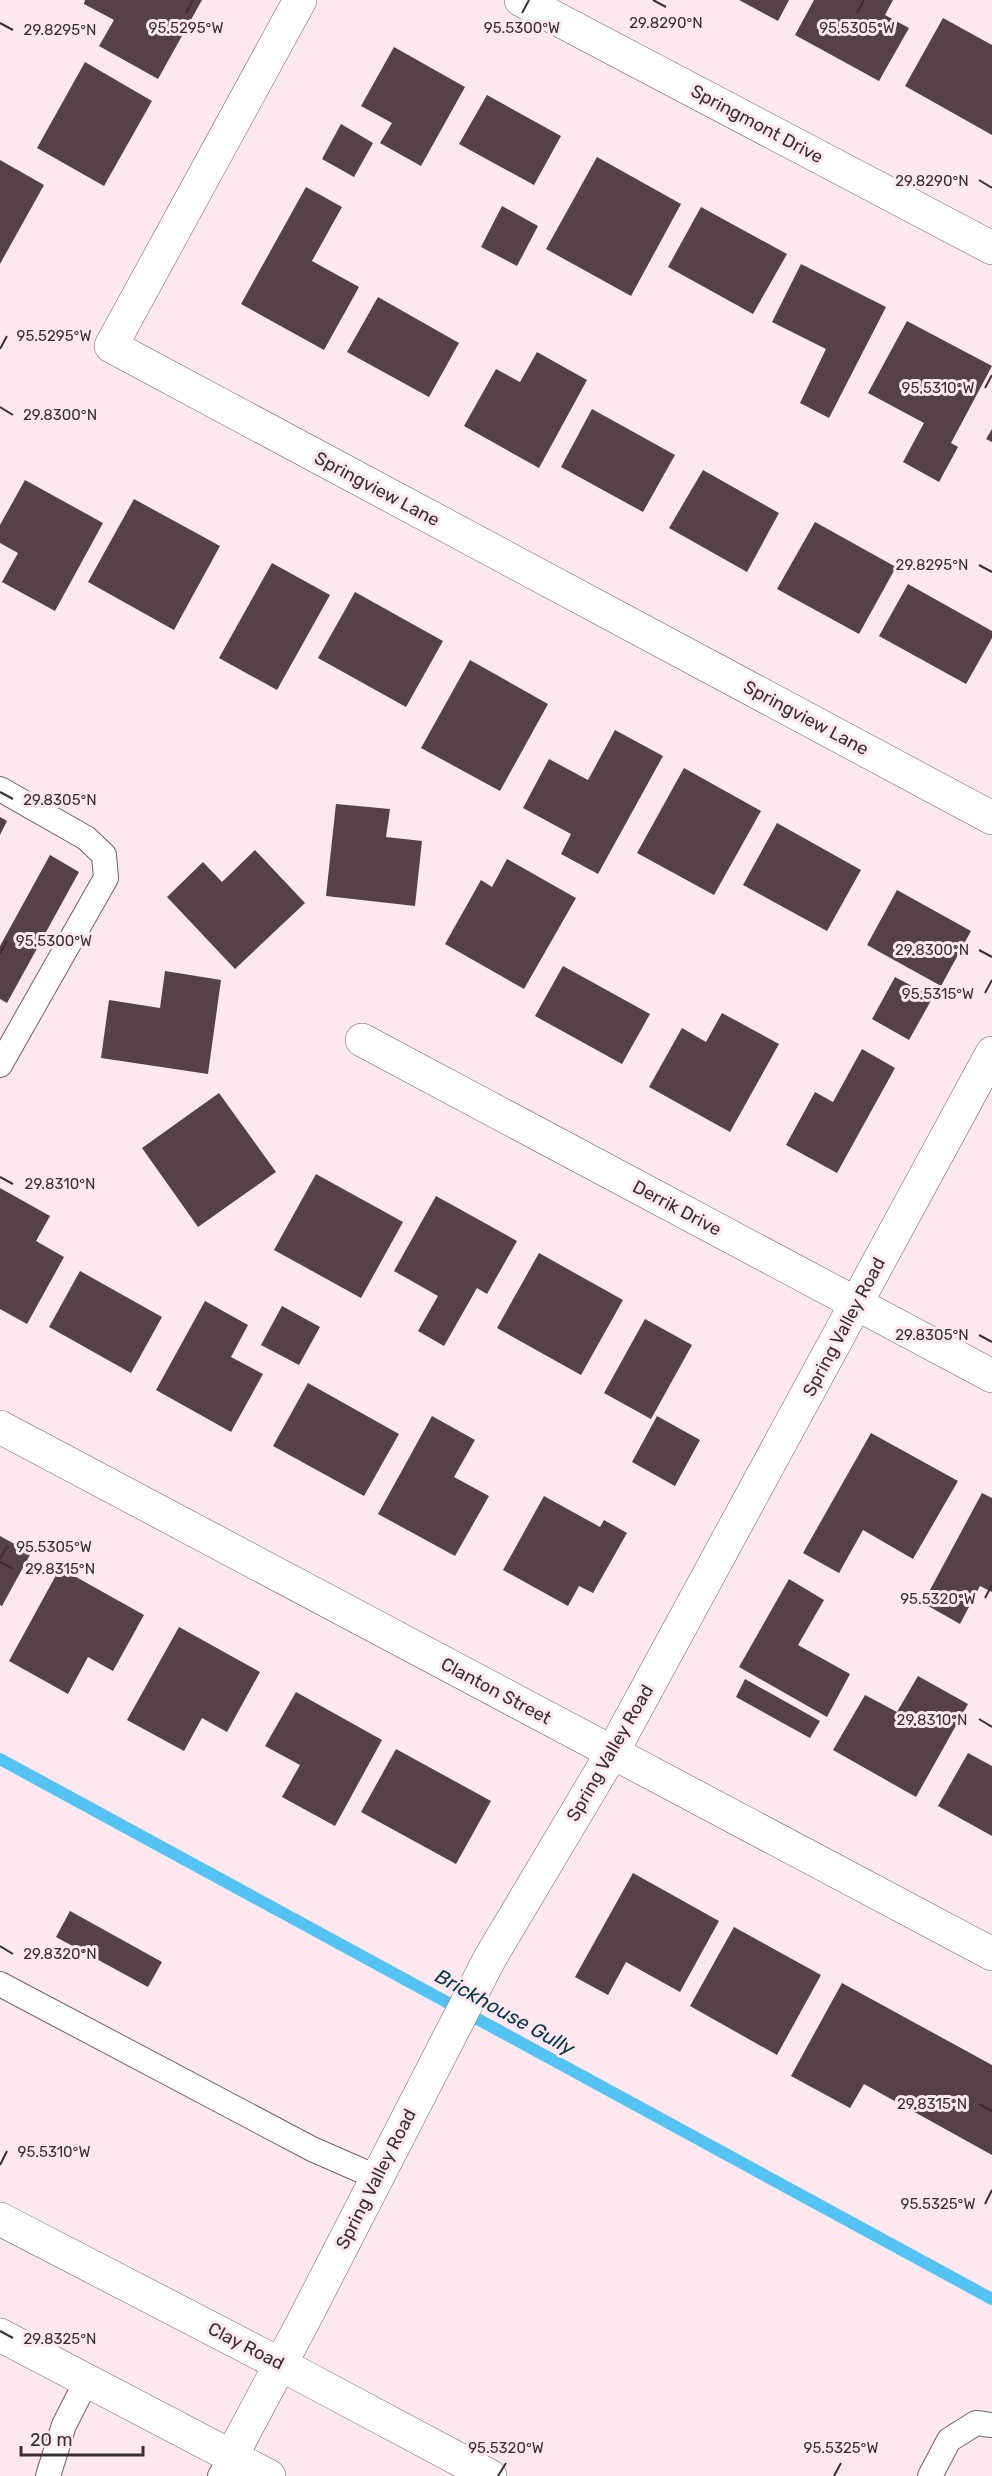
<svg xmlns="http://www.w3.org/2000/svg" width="992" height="2476" font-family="Rubik,sans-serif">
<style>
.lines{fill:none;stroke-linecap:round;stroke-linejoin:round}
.stream{stroke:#53c3f3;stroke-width:12}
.building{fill:#564148}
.service-casing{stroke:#755f66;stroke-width:26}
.minor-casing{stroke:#755f66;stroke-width:34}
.tertiary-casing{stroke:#755f66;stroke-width:34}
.primary-casing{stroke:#755f66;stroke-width:34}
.service{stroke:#fff;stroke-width:24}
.minor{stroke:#fff;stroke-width:33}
.tertiary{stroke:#fff;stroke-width:33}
.primary{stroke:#fff;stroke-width:33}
.ticks{fill:none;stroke:#392f32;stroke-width:2}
.labels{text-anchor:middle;stroke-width:6;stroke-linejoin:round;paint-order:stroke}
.street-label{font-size:18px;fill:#392f32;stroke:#fde8ef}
.water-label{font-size:20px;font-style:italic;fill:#03374b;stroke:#fde8ef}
.ticks-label{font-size:15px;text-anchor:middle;fill:#392f32;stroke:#fde8ef;stroke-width:6;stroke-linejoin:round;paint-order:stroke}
</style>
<rect width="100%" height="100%" fill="#fde8ef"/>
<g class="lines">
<polyline class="stream" points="0,1759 992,2299"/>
</g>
<g class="building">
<polygon points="85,0 202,0 158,79 99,46 114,20 84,4"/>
<polygon points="739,0 789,0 778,21"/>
<polygon points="814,0 893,0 885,15 909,28 879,81 795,35"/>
<polygon points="943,18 992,45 992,135 905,86"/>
<polygon points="394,47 465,87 421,166 380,143 392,123 361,106"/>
<polygon points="85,62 152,101 104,186 37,148"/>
<polygon points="487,95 561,136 534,185 459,144"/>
<polygon points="341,124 373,143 354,177 322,159"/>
<polygon points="597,157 681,204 631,296 546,249"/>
<polygon points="0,160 44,185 0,264"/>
<polygon points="306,187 342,207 312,261 359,287 324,350 241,304"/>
<polygon points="502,206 538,226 517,266 481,247"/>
<polygon points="701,207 787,254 753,314 668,267"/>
<polygon points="801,264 886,307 829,418 800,403 826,349 772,322"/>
<polygon points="378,297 459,343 429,397 347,352"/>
<polygon points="907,321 992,366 951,443 958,447 939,482 903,462 924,423 868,393"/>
<polygon points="537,352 587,380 539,468 464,426 496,369 520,382"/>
<polygon points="592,409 675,455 643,512 561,467"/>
<polygon points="992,429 992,442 986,439"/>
<polygon points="703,470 779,513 747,572 669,528"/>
<polygon points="25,480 103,523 55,611 2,582 18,553 0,543 0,525"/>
<polygon points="134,499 220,546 174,630 88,582"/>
<polygon points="815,522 896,567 859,634 777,589"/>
<polygon points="272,563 330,595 277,690 219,658"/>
<polygon points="908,584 992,631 992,638 966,684 879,636"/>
<polygon points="355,592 443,641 406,707 318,658"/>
<polygon points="470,660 548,704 500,791 421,748"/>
<polygon points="615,730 663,756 598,874 561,854 571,834 523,808 549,759 588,780"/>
<polygon points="684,768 761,811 714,895 637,853"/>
<polygon points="336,804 390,809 386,837 422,841 415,906 326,896"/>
<polygon points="0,817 7,821 0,835"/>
<polygon points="777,823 861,870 827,931 743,885"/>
<polygon points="255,850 305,903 235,969 167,897 203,862 222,882"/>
<polygon points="50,855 79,872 7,1003 0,999 0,946"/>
<polygon points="507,859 576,898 524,989 445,944 481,880 492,887"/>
<polygon points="897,890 971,931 941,986 867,945"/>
<polygon points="563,966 650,1014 622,1064 535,1016"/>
<polygon points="165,971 221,980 208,1074 101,1058 109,1000 160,1008"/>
<polygon points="895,977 933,997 909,1040 872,1019"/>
<polygon points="722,1013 779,1044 730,1132 649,1087 682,1028 706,1042"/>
<polygon points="862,1049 895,1068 837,1173 786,1145 815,1092 833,1102"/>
<polygon points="219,1093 276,1172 198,1227 142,1148"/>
<polygon points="316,1174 403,1222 361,1298 274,1250"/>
<polygon points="0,1188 50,1216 36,1241 64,1257 27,1324 0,1309"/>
<polygon points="436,1196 517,1241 487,1294 477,1288 444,1346 418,1331 438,1296 394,1271"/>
<polygon points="539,1253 623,1300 581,1375 497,1328"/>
<polygon points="80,1271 162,1317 131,1373 49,1327"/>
<polygon points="205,1301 248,1325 231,1357 263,1374 231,1432 156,1390"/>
<polygon points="282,1306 320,1327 299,1365 261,1345"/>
<polygon points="645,1319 692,1345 651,1419 604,1393"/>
<polygon points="308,1383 399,1434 364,1496 273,1446"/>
<polygon points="432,1416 475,1440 454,1477 489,1496 455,1556 378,1514"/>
<polygon points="657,1416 700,1440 675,1486 632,1462"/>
<polygon points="871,1433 958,1481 913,1559 863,1530 839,1573 803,1553"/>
<polygon points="982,1493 992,1498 992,1592 980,1586 960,1624 923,1603"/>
<polygon points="544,1496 600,1527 604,1520 627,1533 593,1593 579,1586 568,1606 503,1570"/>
<polygon points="0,1536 31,1553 2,1606 0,1605"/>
<polygon points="60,1568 144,1615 113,1671 88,1657 68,1694 9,1661"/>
<polygon points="789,1579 824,1600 798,1645 850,1674 827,1717 739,1667"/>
<polygon points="179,1627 260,1672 227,1732 202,1718 184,1751 127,1720"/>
<polygon points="918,1676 968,1704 916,1797 833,1750 865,1695 897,1712"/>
<polygon points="745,1679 820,1721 810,1738 736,1697"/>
<polygon points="296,1692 382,1740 335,1826 282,1797 300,1765 265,1746"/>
<polygon points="396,1749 491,1801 456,1864 361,1812"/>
<polygon points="968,1753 992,1766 992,1836 938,1806"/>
<polygon points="633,1873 719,1921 680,1992 626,1962 608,1995 575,1977"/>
<polygon points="70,1911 162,1962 148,1987 56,1937"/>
<polygon points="734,1927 821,1975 777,2055 690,2006"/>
<polygon points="842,1983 992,2065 992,2155 864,2084 850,2108 791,2076"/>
</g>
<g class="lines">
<defs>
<g id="service">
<polyline points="0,789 86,838 104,855 106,878 0,1065"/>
<polyline points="0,1984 312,2149 376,2177"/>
<polyline points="48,2476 64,2425 87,2380"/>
<polyline points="220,2476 232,2455"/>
<polyline points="930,2476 949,2440 976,2423 992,2425"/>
</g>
<g id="minor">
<polyline points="300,0 111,346 992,818"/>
<polyline points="521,0 992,248"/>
<polyline points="362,1040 992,1376"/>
<polyline points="0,1427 992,1954"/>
</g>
<polyline id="tertiary" points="232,2455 303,2322 490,1958 612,1753 992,1053"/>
<g id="primary">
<polyline points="0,2219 280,2364 490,2476"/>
<polyline points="0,2335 269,2476"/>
</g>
</defs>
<use href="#service" class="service-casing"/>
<use href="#minor" class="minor-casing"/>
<use href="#tertiary" class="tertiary-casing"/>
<use href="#primary" class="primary-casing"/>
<use href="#service" class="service"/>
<use href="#minor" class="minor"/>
<use href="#tertiary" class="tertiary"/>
<use href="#primary" class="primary"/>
</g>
<path class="ticks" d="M653,0L666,7M186,13L193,0M522,13L529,0M857,13L864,0M0,23L13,30M979,180L992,188M0,349L7,336M985,388L992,375M0,407L13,415M979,565L992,572M0,792L13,799M979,950L992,957M0,954L7,941M985,993L992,980M0,1177L13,1184M979,1335L992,1342M0,1559L7,1546M0,1562L13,1569M985,1598L992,1585M979,1719L992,1727M0,1946L13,1954M979,2104L992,2111M0,2165L7,2151M985,2204L992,2190M0,2331L13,2338M498,2476L506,2463M834,2476L841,2463"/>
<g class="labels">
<g class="street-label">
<text transform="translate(757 124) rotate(28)" y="6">Springmont Drive</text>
<text transform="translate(377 489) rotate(28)" y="6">Springview Lane</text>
<text transform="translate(806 718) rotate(28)" y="6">Springview Lane</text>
<text transform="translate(677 1208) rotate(28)" y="6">Derrik Drive</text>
<text transform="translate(844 1327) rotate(-62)" y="6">Spring Valley Road</text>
<text transform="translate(496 1691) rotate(28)" y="6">Clanton Street</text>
<text transform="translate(610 1753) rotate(-60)" y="6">Spring Valley Road</text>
<text transform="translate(376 2179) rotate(-63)" y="6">Spring Valley Road</text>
<text transform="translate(246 2346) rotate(27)" y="6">Clay Road</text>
</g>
<g class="water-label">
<text transform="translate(505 2012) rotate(29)" y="7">Brickhouse Gully</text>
</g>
</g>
<g class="ticks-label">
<text x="666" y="28">29.8290°N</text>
<text x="186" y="33">95.5295°W</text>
<text x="522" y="33">95.5300°W</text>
<text x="857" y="33">95.5305°W</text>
<text x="60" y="35">29.8295°N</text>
<text x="932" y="186">29.8290°N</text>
<text x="54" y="341">95.5295°W</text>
<text x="938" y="393">95.5310°W</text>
<text x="60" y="420">29.8300°N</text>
<text x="932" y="570">29.8295°N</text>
<text x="60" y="805">29.8305°N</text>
<text x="54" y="946">95.5300°W</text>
<text x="932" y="955">29.8300°N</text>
<text x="938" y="999">95.5315°W</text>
<text x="60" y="1189">29.8310°N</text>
<text x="932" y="1340">29.8305°N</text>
<text x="54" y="1552">95.5305°W</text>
<text x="60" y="1574">29.8315°N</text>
<text x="938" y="1604">95.5320°W</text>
<text x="932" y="1725">29.8310°N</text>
<text x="60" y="1959">29.8320°N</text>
<text x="932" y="2109">29.8315°N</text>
<text x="54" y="2157">95.5310°W</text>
<text x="938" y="2209">95.5325°W</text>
<text x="60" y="2344">29.8325°N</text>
<text x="506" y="2453">95.5320°W</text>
<text x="841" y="2453">95.5325°W</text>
</g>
<path d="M21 2446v9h122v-9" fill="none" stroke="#392f32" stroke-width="3"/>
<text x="30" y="2446" font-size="18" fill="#392f32" stroke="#fde8ef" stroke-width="4.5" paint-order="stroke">20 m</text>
</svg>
